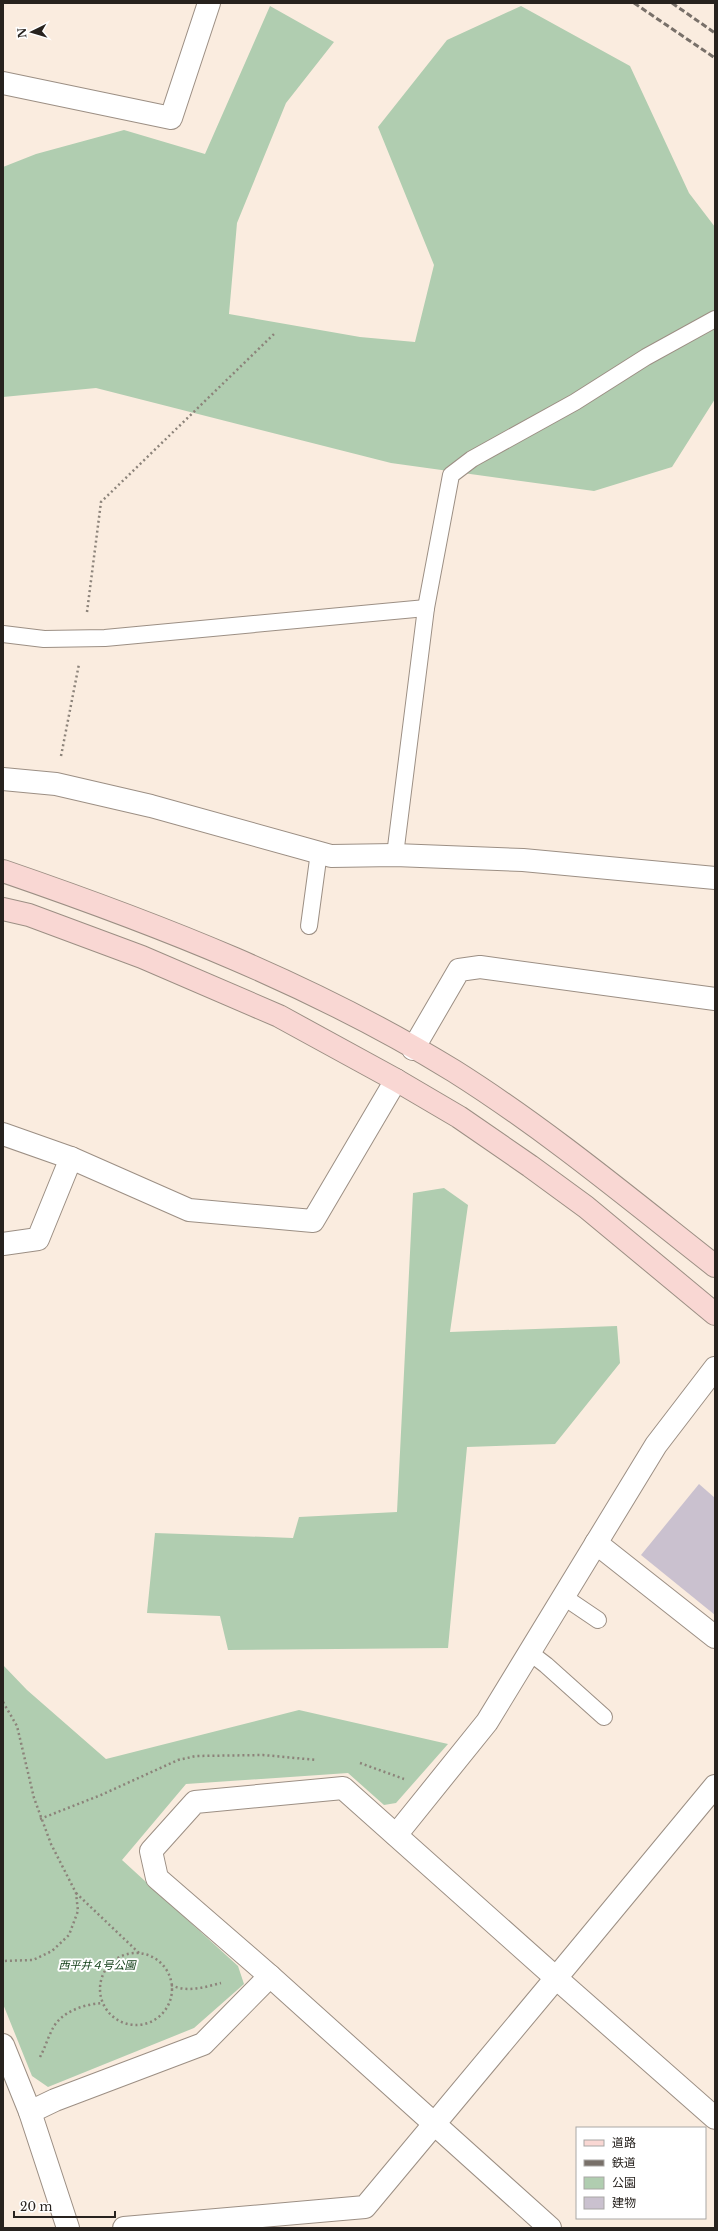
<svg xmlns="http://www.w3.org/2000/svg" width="718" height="2231" font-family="'Libre Baskerville','Noto Sans JP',serif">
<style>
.green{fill:#b0cdb0}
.building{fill:#cac1cf}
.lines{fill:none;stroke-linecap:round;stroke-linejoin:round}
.lane-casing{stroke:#9c8f84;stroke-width:18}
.street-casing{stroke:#9c8f84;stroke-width:24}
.secondary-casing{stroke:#9c8f84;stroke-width:24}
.path{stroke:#8c837a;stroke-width:2.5;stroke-dasharray:2 3;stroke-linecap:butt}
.lane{stroke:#fff;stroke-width:16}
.street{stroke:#fff;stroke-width:22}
.secondary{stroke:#f9d7d3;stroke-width:22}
.rail{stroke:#787069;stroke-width:3;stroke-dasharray:6 3;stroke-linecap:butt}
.labels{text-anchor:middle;stroke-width:4;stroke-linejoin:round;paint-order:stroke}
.park-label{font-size:11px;font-style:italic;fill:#0b3911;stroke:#fff}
</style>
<rect width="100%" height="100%" fill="#faecdf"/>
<g class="green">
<polygon points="270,6 334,42 286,103 237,223 229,314 360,337 415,342 434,265 378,127 447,40 521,6 630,66 689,193 715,227 715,399 672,467 594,491 391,463 96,388 3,397 3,167 36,154 124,130 205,154"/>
<polygon points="444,1188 468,1205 450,1332 617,1326 620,1363 555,1444 467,1447 448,1648 228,1650 220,1616 147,1613 155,1533 293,1538 299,1517 397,1512 413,1193"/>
<polygon points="3,1665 27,1690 106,1759 299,1710 448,1744 396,1803 384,1805 348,1773 186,1784 122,1860 238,1966 244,1984 194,2028 48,2087 32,2076 3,2004"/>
</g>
<polygon class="building" points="699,1484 715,1498 715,1615 641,1555"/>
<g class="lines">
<defs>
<g id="lane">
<polyline points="3,634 44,639 105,638 426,608"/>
<polyline points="395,855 426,608 451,475 472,459 575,402 646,357 715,319"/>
<polyline points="309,926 319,852"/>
<polyline points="564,1597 598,1620"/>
<polyline points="529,1652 546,1665 604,1717"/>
</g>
<g id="street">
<polyline points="3,83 171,118 209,3"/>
<polyline points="3,779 56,784 151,806 331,856 395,855 523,860 715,878"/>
<polyline points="413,1049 459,970 480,967 715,999"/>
<polyline points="3,1134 71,1158 189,1210 313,1221 396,1080"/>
<polyline points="3,1244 38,1239 71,1158"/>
<polyline points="596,1543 715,1637"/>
<polyline points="715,1786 556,1978 715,2118"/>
<polyline points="396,1835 487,1722 656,1445 715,1368"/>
<polyline points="3,2045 30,2112 68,2228"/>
<polyline points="30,2112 55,2100 203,2044 270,1976"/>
<polyline points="124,2228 365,2207 556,1978 343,1788 195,1802 151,1851 157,1878 270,1976 550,2228"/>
</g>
<g id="secondary">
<path d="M3,871C160,925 312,984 454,1071C546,1129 630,1199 715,1266"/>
<polyline points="3,909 29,915 142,957 279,1016 396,1080 459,1117 530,1166 586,1207 715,1314"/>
</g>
</defs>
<use href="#lane" class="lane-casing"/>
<use href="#street" class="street-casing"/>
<use href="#secondary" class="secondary-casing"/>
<g class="path">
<polyline points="87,612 101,502 274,334"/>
<polyline points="61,756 79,664"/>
<polyline points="3,1702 17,1726 34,1798 51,1844 76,1893 78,1911 69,1935 52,1951 33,1960 3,1961"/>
<polyline points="360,1763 404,1779"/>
<polyline points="40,1819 101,1795 178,1760 196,1756 263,1755 317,1760"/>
<polyline points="76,1893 139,1953"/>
<circle cx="136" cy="1989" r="36"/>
<path d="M171,1985C187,1993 205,1987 221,1983"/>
<path d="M40,2057C45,2048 48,2037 53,2028C62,2011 85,2004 103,2003"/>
</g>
<use href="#lane" class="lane"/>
<use href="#street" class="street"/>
<use href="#secondary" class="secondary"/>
<g class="rail">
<polyline points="634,3 715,58"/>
<polyline points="672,3 715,33"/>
</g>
</g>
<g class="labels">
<g class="park-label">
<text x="97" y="1969">西平井４号公園</text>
</g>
</g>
<rect width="718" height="2231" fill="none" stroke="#27221e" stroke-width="8"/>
<rect x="576" y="2127" width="130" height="92" fill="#ffffff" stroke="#a9a7a5"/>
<rect x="584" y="2140" width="20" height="6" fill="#f9d7d3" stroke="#a9a7a5"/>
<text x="612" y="2147" font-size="12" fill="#27221e">道路</text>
<rect x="584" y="2160" width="20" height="6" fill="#787069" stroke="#a9a7a5"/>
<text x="612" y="2167" font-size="12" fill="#27221e">鉄道</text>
<rect x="584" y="2177" width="20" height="12" fill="#b0cdb0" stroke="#a9a7a5"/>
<text x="612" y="2187" font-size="12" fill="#27221e">公園</text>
<rect x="584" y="2197" width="20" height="12" fill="#cac1cf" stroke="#a9a7a5"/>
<text x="612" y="2207" font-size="12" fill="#27221e">建物</text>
<g transform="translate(32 32) rotate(265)" stroke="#ffffff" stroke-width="3" paint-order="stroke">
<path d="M0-3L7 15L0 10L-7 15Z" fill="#27221e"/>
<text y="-6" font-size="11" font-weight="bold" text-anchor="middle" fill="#27221e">N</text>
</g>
<path d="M14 2211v6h101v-6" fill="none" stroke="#27221e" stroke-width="2"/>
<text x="20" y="2211" font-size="12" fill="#27221e" stroke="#ffffff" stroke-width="3" paint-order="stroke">20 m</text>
</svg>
